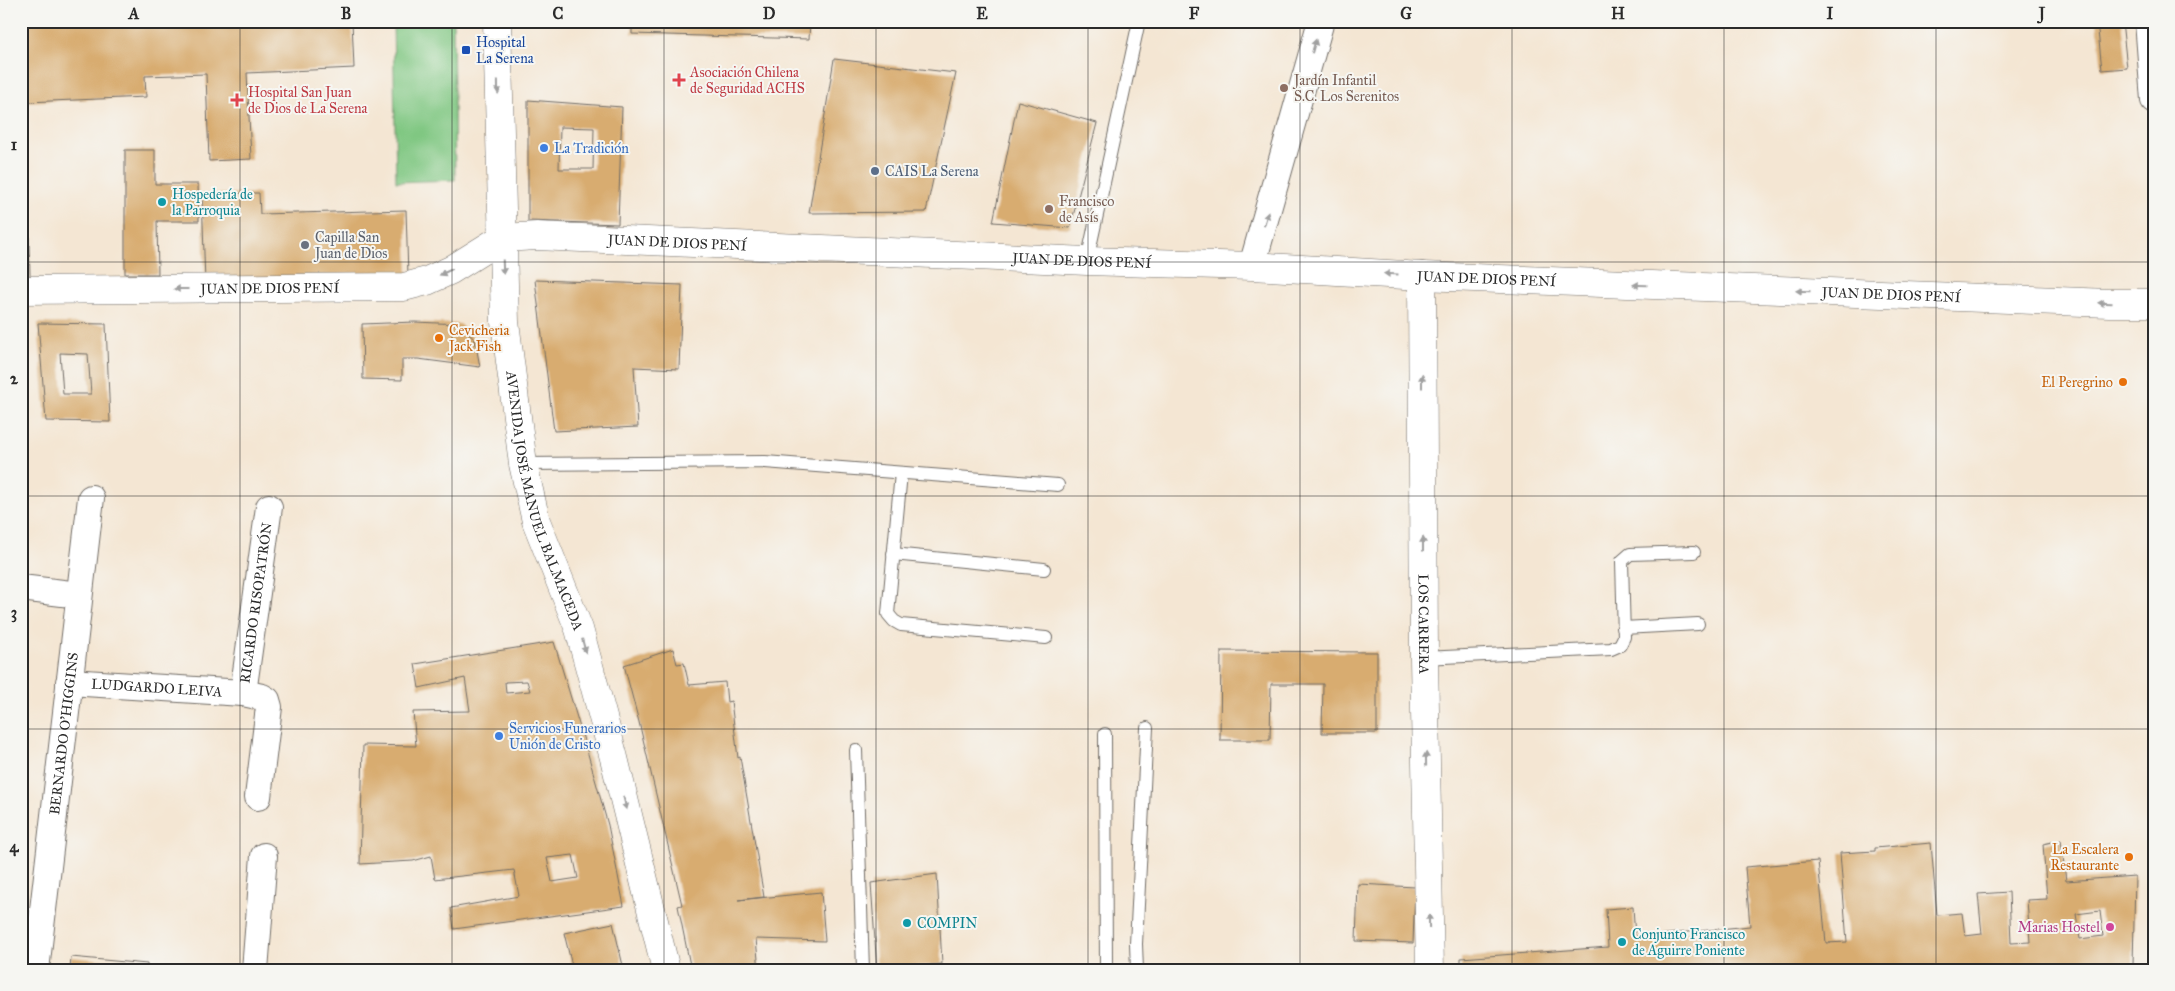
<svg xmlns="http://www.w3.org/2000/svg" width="2175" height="991" font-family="'IM FELL Great Primer',serif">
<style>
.green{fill:#80c782;stroke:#567956}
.building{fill:#d8ac6f;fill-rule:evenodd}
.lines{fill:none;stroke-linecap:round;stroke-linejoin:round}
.lane-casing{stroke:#716c66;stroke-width:14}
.street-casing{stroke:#716c66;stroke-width:28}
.secondary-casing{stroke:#716c66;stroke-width:29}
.primary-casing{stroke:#716c66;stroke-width:29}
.lane{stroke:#fff;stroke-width:12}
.street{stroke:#fff;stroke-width:26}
.secondary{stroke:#fff;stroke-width:28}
.primary{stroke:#fff;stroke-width:28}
.oneway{fill:#a0a0a0}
.grid{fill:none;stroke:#2b2b2b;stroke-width:1;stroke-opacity:0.55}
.transit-dot{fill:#1a4fb4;stroke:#f6f6f2;stroke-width:2}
.health-dot{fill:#e0444e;stroke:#f6f6f2;stroke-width:2}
.education-dot{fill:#8d6e63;stroke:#f6f6f2;stroke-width:2}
.shop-dot{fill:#3f7fe0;stroke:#f6f6f2;stroke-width:2}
.service-dot{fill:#5c6f8a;stroke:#f6f6f2;stroke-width:2}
.culture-dot{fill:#0f9aa8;stroke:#f6f6f2;stroke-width:2}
.worship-dot{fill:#6b7280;stroke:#f6f6f2;stroke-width:2}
.food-dot{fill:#e8710a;stroke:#f6f6f2;stroke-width:2}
.hotel-dot{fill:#d1479c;stroke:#f6f6f2;stroke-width:2}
.labels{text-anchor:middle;stroke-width:4;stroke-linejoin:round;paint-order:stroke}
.transit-label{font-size:14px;fill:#164399;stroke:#f6f6f2;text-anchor:start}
.health-label{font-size:14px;fill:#be3a42;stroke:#f6f6f2;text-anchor:start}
.education-label{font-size:14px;fill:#785e54;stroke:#f6f6f2;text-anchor:start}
.shop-label{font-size:14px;fill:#366cbe;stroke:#f6f6f2;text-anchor:start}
.service-label{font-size:14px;fill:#4e5e75;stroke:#f6f6f2;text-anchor:start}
.culture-label{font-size:14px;fill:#0d838f;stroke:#f6f6f2;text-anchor:start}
.worship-label{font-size:14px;fill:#5b616d;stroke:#f6f6f2;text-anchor:start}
.street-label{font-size:14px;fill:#2b2b2b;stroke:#f6f6f2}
.food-label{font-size:14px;fill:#c56008;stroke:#f6f6f2;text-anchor:end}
.hotel-label{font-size:14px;fill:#b23c85;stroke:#f6f6f2;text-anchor:end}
.neatline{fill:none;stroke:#2b2b2b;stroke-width:2}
.grid-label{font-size:16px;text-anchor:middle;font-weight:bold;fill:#2b2b2b}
</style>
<rect width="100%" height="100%" fill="#f6f6f2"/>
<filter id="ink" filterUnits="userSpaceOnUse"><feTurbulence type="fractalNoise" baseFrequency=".02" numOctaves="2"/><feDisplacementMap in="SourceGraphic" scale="10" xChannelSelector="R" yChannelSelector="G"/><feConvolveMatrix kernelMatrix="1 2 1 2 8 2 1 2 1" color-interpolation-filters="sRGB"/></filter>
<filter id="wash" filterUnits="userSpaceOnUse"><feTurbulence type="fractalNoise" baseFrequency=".0096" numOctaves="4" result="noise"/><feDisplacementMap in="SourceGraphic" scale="20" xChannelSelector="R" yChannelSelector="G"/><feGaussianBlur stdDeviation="1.12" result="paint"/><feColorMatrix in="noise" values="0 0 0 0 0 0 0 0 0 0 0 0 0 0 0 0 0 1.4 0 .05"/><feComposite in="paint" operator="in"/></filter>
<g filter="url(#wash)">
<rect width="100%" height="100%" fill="#f4e6d3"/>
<polygon class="green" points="393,21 453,21 455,180 396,182"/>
<g id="blocks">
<g class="building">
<polygon points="21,21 352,21 354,68 247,73 251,159 209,161 206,74 145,76 146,97 27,102 27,79 21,80"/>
<polygon points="632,21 810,21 809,39 632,34"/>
<polygon points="2097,21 2122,21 2127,68 2102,70"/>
<polygon points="834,59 956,73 926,212 809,213"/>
<path d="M528,100L622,107L618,224L528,221ZM560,127L594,128L593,169H559Z"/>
<polygon points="1018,101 1097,123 1070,228 993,222"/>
<polygon points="125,150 155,150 155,184 198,184 199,221 157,221 158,274 125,274"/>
<polygon points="21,159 27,159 30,277 21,277"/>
<polygon points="259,193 260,214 406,210 408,276 205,283 202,194"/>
<polygon points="535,280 682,285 679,369 634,367 638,427 554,431"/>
<polygon points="415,322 460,324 475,340 480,367 418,359 402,359 402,380 363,379 362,324"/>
<path d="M38,323L106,324L110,422L46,421ZM60,353L88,354L91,394H63Z"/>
<path d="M554,642L588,754L608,825L624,906L454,929L451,908L519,896L514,870L435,879L431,856L413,861L360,864L363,745L416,746L413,712L470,711L465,678L419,688L415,664ZM527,681L530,691L506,693L505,682ZM573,855L578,878L552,882L547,858Z"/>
<polygon points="673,649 677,664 684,663 689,685 725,682 727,702 731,701 738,758 740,757 764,897 738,900 821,892 825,941 756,939 759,970 691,970 678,906 682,905 639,722 624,665"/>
<polygon points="1221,651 1377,652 1377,733 1322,733 1323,684 1271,684 1270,740 1220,740"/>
<path d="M2061,840L2066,881L2135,876L2133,965L2077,970H1461V958L1608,947L1606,909L1633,907L1635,937L1750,926L1745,867L1818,861L1826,943L1847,942L1840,853L1875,851V848L1931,843L1937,915L1962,913L1965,936L1982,934L1978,894L2009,892L2011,943L2030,942L2027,900L2047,899L2043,844ZM2100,911L2103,936L2080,939L2076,914Z"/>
<polygon points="937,874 942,964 877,970 871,883"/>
<polygon points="1358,884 1415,887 1413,943 1356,941"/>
<polygon points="613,923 624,970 573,970 564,933"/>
<polygon points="71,957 147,964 147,970 70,970"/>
</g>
</g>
</g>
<g filter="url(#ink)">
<use href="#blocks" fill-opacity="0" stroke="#716c66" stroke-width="1"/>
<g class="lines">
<defs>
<g id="lane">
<polyline points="1087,261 1139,21"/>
<polyline points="523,464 765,462 1058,485"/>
<polyline points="901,473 888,614 894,621 901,625 1046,638"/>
<polyline points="893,554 1044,569"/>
<polyline points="1623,628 1698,624"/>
<polyline points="1424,658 1611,649 1620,645 1624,637 1622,561 1630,554 1694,552"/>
<polyline points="1105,734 1106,970"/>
<polyline points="856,750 863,970"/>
<polyline points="1137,970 1136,944 1147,728"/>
</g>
<g id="street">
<polyline points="2148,21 2154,100"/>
<polyline points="1252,266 1321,21"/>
<polyline points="21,588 79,595"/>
<path id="s1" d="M69,682L243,693L262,697L267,700L269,707L258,797"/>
<path id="s2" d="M243,693L269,507"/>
<path id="s3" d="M36,970L91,498"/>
<polyline points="255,970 264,856"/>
</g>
<g id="secondary">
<path id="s4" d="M1422,276L1424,658L1430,970"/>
<path id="s5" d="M21,290L404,287L427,281L451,270L502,238L537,236L1087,261L1252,266L1422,276L2109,303H2154"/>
</g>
<g id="primary">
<path id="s6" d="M497,21L505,322L523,464L536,521L579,629L614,758L666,970"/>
</g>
</defs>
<use href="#lane" class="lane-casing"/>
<use href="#street" class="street-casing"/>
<use href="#secondary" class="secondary-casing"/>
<use href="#primary" class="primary-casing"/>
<use href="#lane" class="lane"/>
<use href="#street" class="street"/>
<use href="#secondary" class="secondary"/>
<use href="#primary" class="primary"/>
</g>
<defs><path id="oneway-solid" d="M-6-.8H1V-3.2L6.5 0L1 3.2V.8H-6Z" transform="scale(1.25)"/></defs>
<g class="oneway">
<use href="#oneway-solid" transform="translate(1314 46) rotate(-74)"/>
<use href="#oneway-solid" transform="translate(498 87) rotate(89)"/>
<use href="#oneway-solid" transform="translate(1266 219) rotate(-74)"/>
<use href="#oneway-solid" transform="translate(503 267) rotate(88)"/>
<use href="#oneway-solid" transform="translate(446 272) rotate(155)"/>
<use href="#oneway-solid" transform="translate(1391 274) rotate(-177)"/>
<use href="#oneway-solid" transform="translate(1640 285) rotate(-178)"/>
<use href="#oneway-solid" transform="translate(181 289) rotate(180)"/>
<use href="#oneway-solid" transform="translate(1803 291) rotate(-178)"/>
<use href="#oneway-solid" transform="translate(2105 303) rotate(-178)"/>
<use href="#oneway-solid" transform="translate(1422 381) rotate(-90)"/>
<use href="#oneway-solid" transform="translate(1423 544) rotate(-90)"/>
<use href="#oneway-solid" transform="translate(584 646) rotate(75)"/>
<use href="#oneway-solid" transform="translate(1426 759) rotate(-91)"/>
<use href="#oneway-solid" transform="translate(625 803) rotate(76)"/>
<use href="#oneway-solid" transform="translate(1429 921) rotate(-91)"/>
</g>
</g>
<path class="grid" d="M240,21V970M452,21V970M664,21V970M876,21V970M1088,21V970M1300,21V970M1512,21V970M1724,21V970M1936,21V970M21,262H2154M21,496H2154M21,729H2154"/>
<rect class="transit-dot" x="461" y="45" width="10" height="10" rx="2.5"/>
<g class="health-dot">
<path d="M676.5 72.5h5v5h5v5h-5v5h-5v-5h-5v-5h5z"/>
<path d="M234.5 92.5h5v5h5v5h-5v5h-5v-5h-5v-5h5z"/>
</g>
<g class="education-dot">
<circle cx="1284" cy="88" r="5"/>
<circle cx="1049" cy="209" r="5"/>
</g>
<g class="shop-dot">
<circle cx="544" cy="148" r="5"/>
<circle cx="499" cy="736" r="5"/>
</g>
<circle class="service-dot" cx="875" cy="171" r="5"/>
<g class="culture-dot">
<circle cx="162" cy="202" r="5"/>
<circle cx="907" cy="923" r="5"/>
<circle cx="1622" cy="942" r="5"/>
</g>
<circle class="worship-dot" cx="305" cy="245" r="5"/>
<g class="food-dot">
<circle cx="439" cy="338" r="5"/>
<circle cx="2123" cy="382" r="5"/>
<circle cx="2129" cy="857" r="5"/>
</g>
<circle class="hotel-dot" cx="2110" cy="927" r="5"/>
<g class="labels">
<g class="transit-label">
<text x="476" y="47">Hospital<tspan x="476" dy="16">La Serena</tspan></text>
</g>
<g class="health-label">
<text x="690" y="77">Asociación Chilena<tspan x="690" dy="16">de Seguridad ACHS</tspan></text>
<text x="248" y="97">Hospital San Juan<tspan x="248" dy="16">de Dios de La Serena</tspan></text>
</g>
<g class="education-label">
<text x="1294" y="85">Jardín Infantil<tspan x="1294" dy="16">S.C. Los Serenitos</tspan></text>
<text x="1059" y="206">Francisco<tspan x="1059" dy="16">de Asís</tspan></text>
</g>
<g class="shop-label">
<text x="554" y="153">La Tradición</text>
<text x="509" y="733">Servicios Funerarios<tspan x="509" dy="16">Unión de Cristo</tspan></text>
</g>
<g class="service-label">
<text x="885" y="176">CAIS La Serena</text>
</g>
<g class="culture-label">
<text x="172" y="199">Hospedería de<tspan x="172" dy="16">la Parroquia</tspan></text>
<text x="917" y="928">COMPIN</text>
<text x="1632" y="939">Conjunto Francisco<tspan x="1632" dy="16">de Aguirre Poniente</tspan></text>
</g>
<g class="worship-label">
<text x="315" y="242">Capilla San<tspan x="315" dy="16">Juan de Dios</tspan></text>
</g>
<g class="street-label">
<text dy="5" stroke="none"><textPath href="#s5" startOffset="669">JUAN DE DIOS PENÍ</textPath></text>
<text dy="5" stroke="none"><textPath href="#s5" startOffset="1074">JUAN DE DIOS PENÍ</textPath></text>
<text dy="5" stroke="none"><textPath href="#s5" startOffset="1479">JUAN DE DIOS PENÍ</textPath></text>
<text dy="5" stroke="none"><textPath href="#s5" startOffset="249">JUAN DE DIOS PENÍ</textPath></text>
<text dy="5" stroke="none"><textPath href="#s5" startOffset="1884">JUAN DE DIOS PENÍ</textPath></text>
<text dy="5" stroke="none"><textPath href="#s6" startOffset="485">AVENIDA JOSÉ MANUEL BALMACEDA</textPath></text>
<text dy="5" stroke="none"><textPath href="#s2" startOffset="91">RICARDO RISOPATRÓN</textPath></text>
<text dy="5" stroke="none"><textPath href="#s4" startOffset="348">LOS CARRERA</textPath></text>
<text dy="5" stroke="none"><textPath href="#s1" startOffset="88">LUDGARDO LEIVA</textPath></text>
<text dy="5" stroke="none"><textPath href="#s3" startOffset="238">BERNARDO O'HIGGINS</textPath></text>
</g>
<g class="food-label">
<text x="449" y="335" text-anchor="start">Cevicheria<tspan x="449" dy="16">Jack Fish</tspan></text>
<text x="2113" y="387">El Peregrino</text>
<text x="2119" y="854">La Escalera<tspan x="2119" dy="16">Restaurante</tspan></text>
</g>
<g class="hotel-label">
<text x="2100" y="932">Marias Hostel</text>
</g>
</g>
<rect width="2175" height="991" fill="none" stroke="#f6f6f2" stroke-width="55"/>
<rect x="28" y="28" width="2120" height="936" class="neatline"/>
<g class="grid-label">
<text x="134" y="19">A</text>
<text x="346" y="19">B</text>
<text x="558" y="19">C</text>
<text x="769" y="19">D</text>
<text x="982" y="19">E</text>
<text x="1194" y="19">F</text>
<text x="1406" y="19">G</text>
<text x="1618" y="19">H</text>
<text x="1830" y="19">I</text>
<text x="2042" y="19">J</text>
<text x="14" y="150">1</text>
<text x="14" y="384">2</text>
<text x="14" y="618">3</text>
<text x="14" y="852">4</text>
</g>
</svg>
